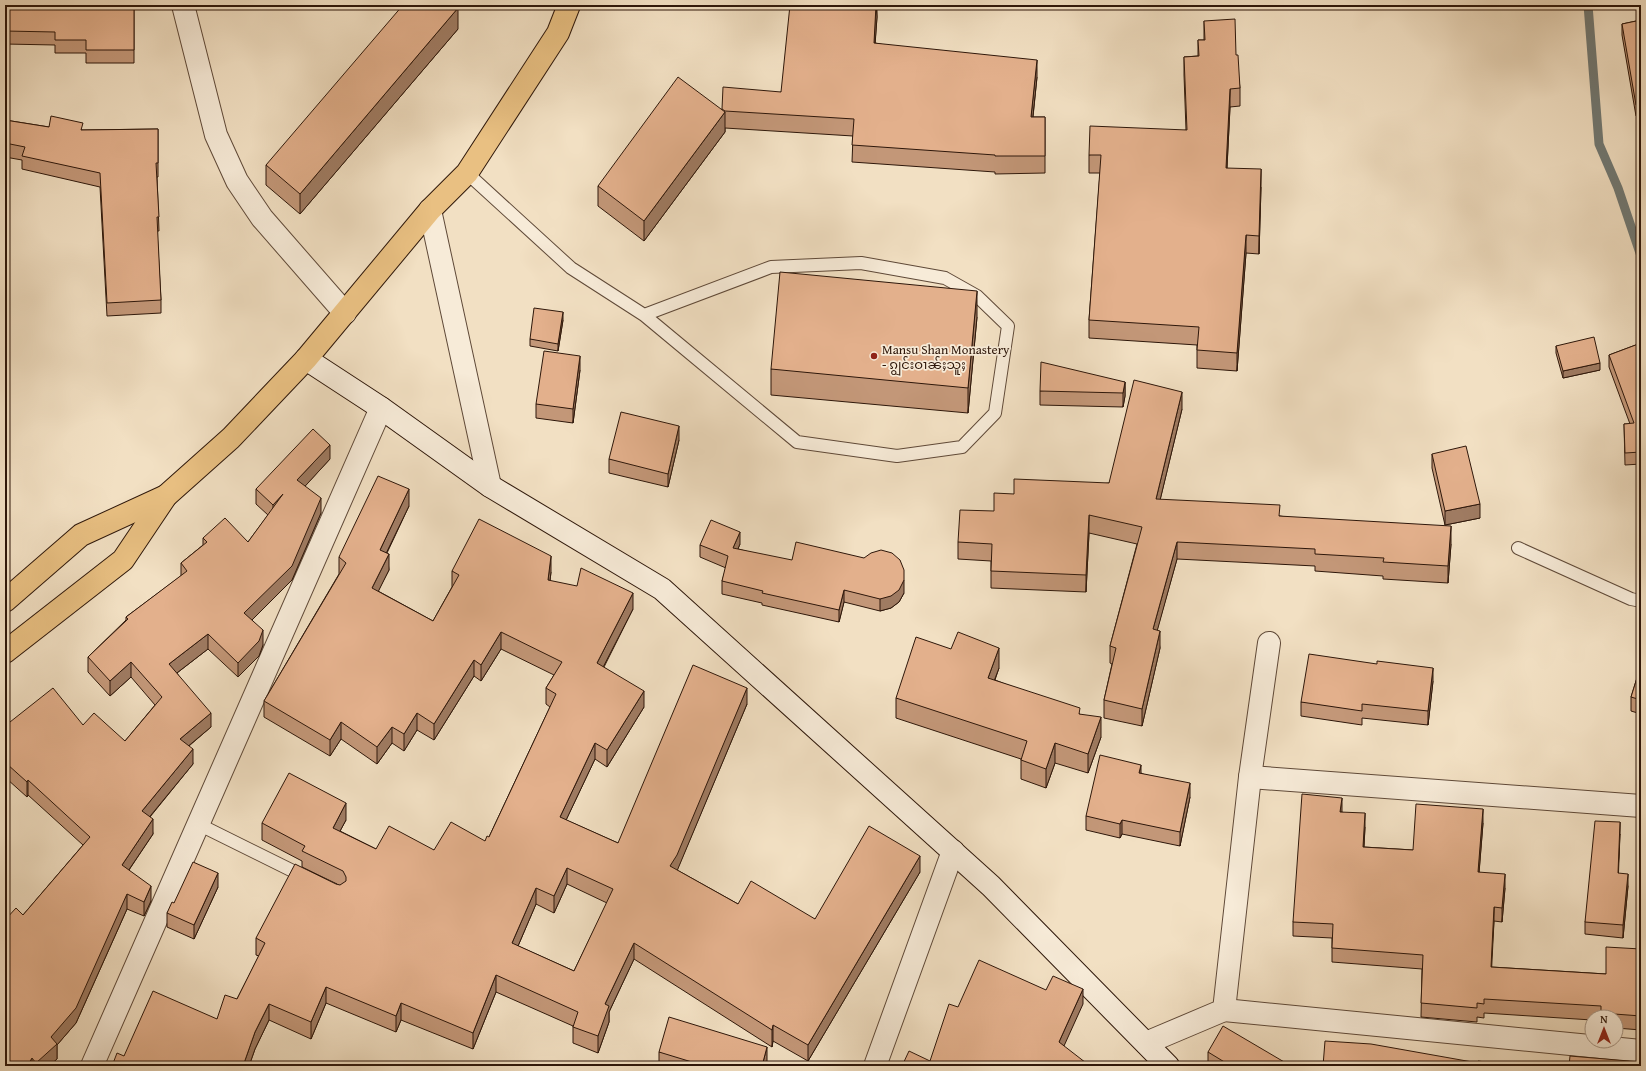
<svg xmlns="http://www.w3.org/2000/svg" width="1646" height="1071" font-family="'Gentium Book Plus','Noto Sans Myanmar',serif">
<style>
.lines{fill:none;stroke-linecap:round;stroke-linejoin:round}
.stream{stroke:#717974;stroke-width:9}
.lane-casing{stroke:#5f4938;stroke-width:14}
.street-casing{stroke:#5f4938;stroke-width:24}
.secondary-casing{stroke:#2e170a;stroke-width:24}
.primary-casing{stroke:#2e170a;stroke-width:24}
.lane{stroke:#f7ebd8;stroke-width:12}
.street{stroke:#f7ebd8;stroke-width:22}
.secondary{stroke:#f7ebd8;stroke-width:22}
.primary{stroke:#e9c082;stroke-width:22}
.wall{fill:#c39778;stroke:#2e170a;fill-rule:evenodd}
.shaded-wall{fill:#9f7b62;stroke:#2e170a}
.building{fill:#e3b08c;stroke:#2e170a;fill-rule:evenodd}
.poi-dot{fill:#8f2418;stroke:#f7ebd8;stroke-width:1.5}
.labels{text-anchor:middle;stroke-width:3.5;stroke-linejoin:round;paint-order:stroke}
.poi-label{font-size:13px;fill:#2e170a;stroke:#f7ebd8;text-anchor:start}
</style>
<rect width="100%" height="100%" fill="#f2e0c3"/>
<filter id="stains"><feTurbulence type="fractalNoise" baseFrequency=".005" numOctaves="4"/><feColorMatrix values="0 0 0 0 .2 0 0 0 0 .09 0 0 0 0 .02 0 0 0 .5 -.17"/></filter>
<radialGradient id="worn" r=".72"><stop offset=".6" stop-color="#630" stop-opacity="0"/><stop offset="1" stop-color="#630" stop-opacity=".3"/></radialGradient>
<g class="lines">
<polyline class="stream" points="1588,5 1599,144 1618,188 1641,256"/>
<defs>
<g id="lane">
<polyline points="467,173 571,268 644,315 797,442 897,456 962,447 995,413 1008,326 977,296 945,278 861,263 771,267 644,315"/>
<polyline points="1518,548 1631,599 1641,601"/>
<polyline points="198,824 307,878"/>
</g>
<g id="street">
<polyline points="183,5 216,135 237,181 262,218 345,313"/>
<polyline points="430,210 490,486"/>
<polyline points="1250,777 1641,806"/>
<polyline points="1224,1010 1641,1051"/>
<polyline points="1146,1043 1224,1010 1250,777 1269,643"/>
<polyline points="92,1066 381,408"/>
<polyline points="875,1066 953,851"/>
</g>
<polyline id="secondary" points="306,359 381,408 490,486 662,589 991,886 1168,1066"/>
<g id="primary">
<polyline points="5,601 81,535 166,496"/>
<polyline points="5,652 123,560 166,496 231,438 306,359 430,210 467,173 558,33 569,5"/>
</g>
</defs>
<use href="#lane" class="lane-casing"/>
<use href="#street" class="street-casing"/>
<use href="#secondary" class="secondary-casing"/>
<use href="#primary" class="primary-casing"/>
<use href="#lane" class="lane"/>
<use href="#street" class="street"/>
<use href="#secondary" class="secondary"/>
<use href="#primary" class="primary"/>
</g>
<g class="wall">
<polygon points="5,5 134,5 134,63 86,63 86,53 55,53 55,45 5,44"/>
<polygon points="877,5 877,17 875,43 1037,77 1033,117 1045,117 1045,173 995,174 995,172 852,162 853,136 725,128 725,132 644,241 598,206 598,186 722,109 781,92"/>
<rect x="971" y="5" width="49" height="3"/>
<polygon points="1641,20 1641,115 1636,116 1622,35 1622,24"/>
<polygon points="1204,21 1236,55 1240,88 1240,106 1230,107 1227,168 1261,187 1259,254 1246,253 1237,371 1197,368 1197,345 1089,338 1089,320 1100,173 1089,173 1089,155 1186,130 1184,75 1184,57 1198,56 1198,40 1204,40"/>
<polygon points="458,29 300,214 266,185 266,165"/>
<polygon points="5,120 49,127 83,130 158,129 158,177 157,177 159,231 157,231 161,300 161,313 107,316 100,187 22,169 22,160 5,157"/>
<polygon points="977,317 968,413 771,395 771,369"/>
<polygon points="563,320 558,351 530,346 530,339"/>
<polygon points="1641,343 1641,464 1625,465 1624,424 1630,424 1609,367 1609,355"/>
<polygon points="1556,346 1600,370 1563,378 1556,353"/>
<polygon points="580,370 573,423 536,418 536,404"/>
<polygon points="1125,382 1125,396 1123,407 1040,405 1040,391"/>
<polygon points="1182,409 1160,500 1280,516 1451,544 1448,583 1383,579 1383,576 1315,571 1315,566 1177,559 1157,630 1160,648 1142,726 1104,718 1104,700 1112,664 1110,663 1110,646 1137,544 1089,533 1086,592 991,588 991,561 958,559 958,542 1014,494 1109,483"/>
<polygon points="679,440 668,487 609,473 609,459"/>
<polygon points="1432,454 1480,518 1445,525 1432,468"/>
<polygon points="330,459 305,486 321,513 292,580 252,620 263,645 259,656 238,677 208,649 177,673 211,727 189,746 193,764 150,817 153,834 129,870 151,901 144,916 127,909 76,1023 57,1045 57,1059 49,1066 5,1066 23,915 83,845 28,795 27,797 7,779 5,781 10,722 83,725 125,741 155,705 131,677 110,696 88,672 88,657 126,620 126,617 181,576 181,563 203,545 203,538 248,542 268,515 256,504 256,489"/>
<path d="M409,506L387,553L389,570L378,591L433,621L452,587V571L551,572L550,581L633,609L604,667L644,707L607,767L595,759L566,820L618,843L747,704L677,870L738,904L815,919L920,872L808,1061L773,1041L772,1047L634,959L609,1012V1022L598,1053L573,1043V1026L496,992L473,1049L401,1020L396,1032L326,1003L311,1039L269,1020L255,1049L249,1066H112L124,1056L217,1019L237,999L259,956L256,955V938L337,884L302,867V861L262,840V823L346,820L340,831L376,849L434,850L485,841L489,837L550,707L546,704V688L554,675L501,649L481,681L474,676L434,740L417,730L404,751L392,743L377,764L341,739L330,756L264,717V701L339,574V557ZM567,884L607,903L574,971L518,946L536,904L554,913Z"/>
<polygon points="740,544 738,549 904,593 899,602 891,608 880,611 844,602 839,622 762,605 762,603 722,594 722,581 726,568 700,557 700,545"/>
<polygon points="1641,665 1641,714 1631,711 1631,697"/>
<polygon points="999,668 995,680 1080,714 1101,737 1088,773 1055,763 1046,788 1021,779 1021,759 896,718 896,698"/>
<polygon points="1433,681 1428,725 1362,718 1362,725 1301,716 1301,702"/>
<polygon points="1141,773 1190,797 1180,846 1122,834 1120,838 1086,830 1086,816"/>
<polygon points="1342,812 1365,827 1364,847 1413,850 1483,823 1479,872 1505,888 1502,922 1494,921 1491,967 1606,974 1641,949 1641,1030 1616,1028 1616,1017 1592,1017 1592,1020 1484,1013 1484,1018 1477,1017 1477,1022 1421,1017 1422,969 1332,962 1332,938 1293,936 1293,922"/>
<polygon points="1620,834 1618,873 1628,886 1623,938 1585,934 1585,922"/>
<polygon points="218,887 194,939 167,927 167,913 174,903"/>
<polygon points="659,1052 767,1061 766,1066 659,1066"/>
<polygon points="1208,1052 1291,1066 1208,1066"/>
</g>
<g class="shaded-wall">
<polygon points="876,5 877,17 874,60 874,43"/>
<polygon points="458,8 458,29 300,214 300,194"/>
<polygon points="1037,60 1037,77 1031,134 1031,117"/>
<polygon points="1230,89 1230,107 1226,186 1226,168"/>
<polygon points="725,112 725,132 644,241 644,221"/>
<polygon points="1261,169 1261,187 1259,254 1259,236"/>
<polygon points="1246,235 1246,253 1237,371 1237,353"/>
<polygon points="977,291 977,317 968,413 968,388"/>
<polygon points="563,312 563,320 558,351 558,344"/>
<polygon points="580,356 580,370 573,423 573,409"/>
<polygon points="1600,363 1600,370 1563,378 1563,371"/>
<polygon points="1125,382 1125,396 1123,407 1123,393"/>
<polygon points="1182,392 1182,409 1156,517 1156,499"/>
<polygon points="679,426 679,440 668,487 668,474"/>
<polygon points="330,445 330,459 297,495 297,480"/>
<polygon points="409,489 409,506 380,566 380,550"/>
<polygon points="283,494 273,520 273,505"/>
<polygon points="321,498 321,513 292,580 244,628 244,613"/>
<polygon points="1480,504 1480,518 1445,525 1445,511"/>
<polygon points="1089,515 1089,533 1086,592 1086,575"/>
<polygon points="1451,526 1451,544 1448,583 1448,566"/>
<polygon points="740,532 740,544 733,560 733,548"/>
<polygon points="1177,542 1177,559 1153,646 1153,629"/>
<polygon points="389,554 389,570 372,604 372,588"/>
<polygon points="551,556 551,572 548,596 548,580"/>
<polygon points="904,580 904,593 899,602 891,608 880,611 880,599"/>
<polygon points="844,590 844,602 839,622 839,610"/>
<polygon points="633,593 633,609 597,679 597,663"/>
<polygon points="263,630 263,645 259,656 238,677 238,663"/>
<polygon points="1160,631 1160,648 1142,726 1142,709"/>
<polygon points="501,632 501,649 481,681 481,665"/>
<polygon points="208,634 208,649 169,679 169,664"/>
<polygon points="999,648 999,668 988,697 988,678"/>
<polygon points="474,660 474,676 434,740 434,724"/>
<polygon points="131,662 131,677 110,696 110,681"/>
<polygon points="1433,668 1433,681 1428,725 1428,711"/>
<polygon points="747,688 747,704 677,871 670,866"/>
<polygon points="644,691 644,707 607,767 607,750"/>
<polygon points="211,713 211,727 180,753 180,739"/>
<polygon points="417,713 417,730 404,751 404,734"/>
<polygon points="1101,717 1101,737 1088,773 1088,754"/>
<polygon points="341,722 341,739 330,756 330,740"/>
<polygon points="392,727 392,743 377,764 377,747"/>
<polygon points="595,743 595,759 560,833 560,817"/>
<polygon points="1055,743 1055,763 1046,788 1046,769"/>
<polygon points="193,749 193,764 142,826 142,811"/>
<polygon points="7,764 7,779 5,781 5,766"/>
<polygon points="1141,765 1141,778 1139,773"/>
<polygon points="28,780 28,795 27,797 27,782"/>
<polygon points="1190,783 1190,797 1180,846 1180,832"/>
<polygon points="1342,798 1342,812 1340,812"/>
<polygon points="346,803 346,820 333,844 333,828"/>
<polygon points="1483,809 1483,823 1478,886 1478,872"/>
<polygon points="1365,813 1365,827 1363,861 1363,847"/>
<polygon points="153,819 153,834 122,880 122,865"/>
<polygon points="1122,820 1122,834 1120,838 1120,824"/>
<polygon points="1620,822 1620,834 1618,885 1618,873"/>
<polygon points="920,856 920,872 808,1061 808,1045"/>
<polygon points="567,868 567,884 554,913 554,896"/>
<polygon points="218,873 218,887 194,939 194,925"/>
<polygon points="1505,874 1505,888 1502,922 1502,908"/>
<polygon points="1628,874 1628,886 1623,938 1623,925"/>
<polygon points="151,886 151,901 144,916 144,902"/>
<polygon points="536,888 536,904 512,960 512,943"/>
<polygon points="127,894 127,909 76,1023 57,1045 57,1059 49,1066 36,1066 36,1063 51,1037"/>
<polygon points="1494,907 1494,921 1491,981 1491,967"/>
<polygon points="634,943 634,959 609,1012 609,1022 598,1053 598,1036 605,1004"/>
<polygon points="496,975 496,992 473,1049 473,1033"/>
<polygon points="326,987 326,1003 311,1039 311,1022"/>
<polygon points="1083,989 1083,1004 1059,1057 1059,1042"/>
<polygon points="401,1003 401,1020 396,1032 396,1016"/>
<polygon points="269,1004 269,1020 255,1049 249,1066 243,1066 255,1032"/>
<polygon points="773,1025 773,1041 772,1047 772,1030"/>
<polygon points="767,1047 767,1061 766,1066 762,1066"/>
<polygon points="32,1058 32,1066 27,1066"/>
</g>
<g class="building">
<polygon points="5,5 134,5 134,50 86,50 86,40 55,40 55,32 5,31"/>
<polygon points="403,5 454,5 458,8 300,194 266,165"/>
<polygon points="790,5 876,5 874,43 1037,60 1031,117 1045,117 1045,156 995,156 995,155 852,145 854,119 725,111 722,109 723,87 781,92"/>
<polygon points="1235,19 1236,55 1238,55 1240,88 1230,89 1226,168 1261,169 1259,236 1246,235 1237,353 1197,350 1199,327 1089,320 1101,155 1089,155 1090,126 1187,130 1184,57 1199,56 1198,40 1205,40 1204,21"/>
<polygon points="1641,20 1641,104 1636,105 1622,24"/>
<polygon points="678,77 725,112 644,221 598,186"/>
<polygon points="51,116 83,123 81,130 158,129 158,163 156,163 159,217 157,217 161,300 107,303 100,173 22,156 25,147 5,143 5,120 49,127"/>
<polygon points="780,272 977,291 968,388 771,369"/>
<polygon points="534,308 563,312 558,344 530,339"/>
<polygon points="1594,337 1600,363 1563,371 1556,346"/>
<polygon points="1641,343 1641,452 1625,453 1624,424 1634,423 1609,355"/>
<polygon points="544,351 580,356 573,409 536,404"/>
<polygon points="1041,362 1125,382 1123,393 1040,391"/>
<polygon points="1134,380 1182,392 1156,499 1280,505 1279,516 1451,526 1448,566 1383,562 1384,558 1315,554 1315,549 1177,542 1153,629 1160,631 1142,709 1104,700 1116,648 1110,646 1142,527 1089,515 1086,575 991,571 992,544 958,542 960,510 994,511 994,493 1014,494 1014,479 1109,483"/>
<polygon points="621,412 679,426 668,474 609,459"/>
<polygon points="313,429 330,445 297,480 321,498 292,566 244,613 263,630 259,641 238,663 208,634 169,664 211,713 180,739 193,749 142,811 153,819 122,865 151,886 144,902 127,894 76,1008 51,1037 57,1044 36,1063 32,1058 27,1066 5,1066 5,920 16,908 23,915 90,837 28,780 27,782 7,764 5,766 5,717 10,722 53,688 83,725 94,713 125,741 162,697 131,662 110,681 88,657 128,619 126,617 187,571 181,563 207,542 203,538 225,518 248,542 283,494 273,505 256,489"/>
<polygon points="1466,446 1480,504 1445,511 1432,454"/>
<path d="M378,476L409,489L380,550L389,554L372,588L433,621L459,575L452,571L479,519L551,556L548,580L577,586L581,568L633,593L597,663L644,691L607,750L595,743L560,817L618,843L693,665L747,688L677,855L670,866L738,904L751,881L815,919L869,826L920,856L808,1045L773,1025L772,1030L634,943L605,1004L609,1006L598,1036L573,1027L578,1012L496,975L473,1033L401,1003L396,1016L326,987L311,1022L269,1004L255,1032L243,1066H112L117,1053L124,1056L153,991L217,1019L225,995L237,999L265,943L256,938L295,864L336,884L340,885L346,881V877L343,871L302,851L305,846L262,823L289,773L346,803L333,828L376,849L389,826L434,850L451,822L485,841L487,836L489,837L556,694L546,688L562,662L501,632L481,665L474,660L434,724L417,713L404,734L392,727L377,747L341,722L330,740L264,701L346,563L339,557ZM567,868L613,889L574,971L512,943L536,888L554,896Z"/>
<polygon points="711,520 740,532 733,548 792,560 796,542 864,558 871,553 881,550 892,553 900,560 904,570 904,580 899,590 891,596 880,599 844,590 839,610 762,593 763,591 722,581 728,556 700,545"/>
<polygon points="958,632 999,648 988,678 1080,708 1079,714 1101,717 1088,754 1055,743 1046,769 1021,760 1027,741 896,698 916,637 951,649"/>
<polygon points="1309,654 1377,664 1377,661 1433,668 1428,711 1362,704 1362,711 1301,702"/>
<polygon points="1641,665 1641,700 1631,697"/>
<polygon points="1100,755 1141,765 1139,773 1190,783 1180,832 1122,820 1120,824 1086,816"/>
<polygon points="1302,794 1342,798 1340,812 1365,813 1363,847 1413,850 1416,804 1483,809 1478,872 1505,874 1502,908 1494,907 1491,967 1606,974 1606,947 1641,949 1641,1016 1601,1013 1601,1006 1484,999 1484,1004 1477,1003 1477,1008 1421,1003 1423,955 1332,948 1333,924 1293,922"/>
<polygon points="1595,821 1620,822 1618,873 1628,874 1623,925 1585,922"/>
<polygon points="193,862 218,873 194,925 167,913 172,902 174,903"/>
<polygon points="979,960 1046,990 1053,976 1083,989 1059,1042 1090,1066 902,1066 909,1051 930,1061 949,1004 958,1007"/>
<polygon points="669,1017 767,1047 762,1066 705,1066 659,1052"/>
<polygon points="1223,1026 1291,1066 1231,1066 1208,1052"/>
<polygon points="1325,1041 1371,1044 1478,1063 1478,1061 1517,1066 1323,1066"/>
<polygon points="1570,1056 1641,1062 1641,1066 1569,1066"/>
</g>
<circle class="poi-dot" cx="874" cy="356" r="4"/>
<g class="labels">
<g class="poi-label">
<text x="882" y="354">Mansu Shan Monastery<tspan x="882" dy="15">- ၵျွင်းဝၢၼ်ႈသူႈ</tspan></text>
</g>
</g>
<rect width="1646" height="1071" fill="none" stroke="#f2e0c3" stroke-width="20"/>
<rect x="6" y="6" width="1634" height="1059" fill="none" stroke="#2e170a" stroke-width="2"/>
<rect x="10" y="10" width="1626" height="1051" fill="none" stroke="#2e170a"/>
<g transform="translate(1604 1029)"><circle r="19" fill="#f7ebd8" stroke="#a79686"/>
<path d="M0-3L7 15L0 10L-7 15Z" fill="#8f2418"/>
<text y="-6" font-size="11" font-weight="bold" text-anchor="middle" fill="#2e170a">N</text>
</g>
<rect width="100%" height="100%" filter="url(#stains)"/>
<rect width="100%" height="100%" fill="url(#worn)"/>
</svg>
